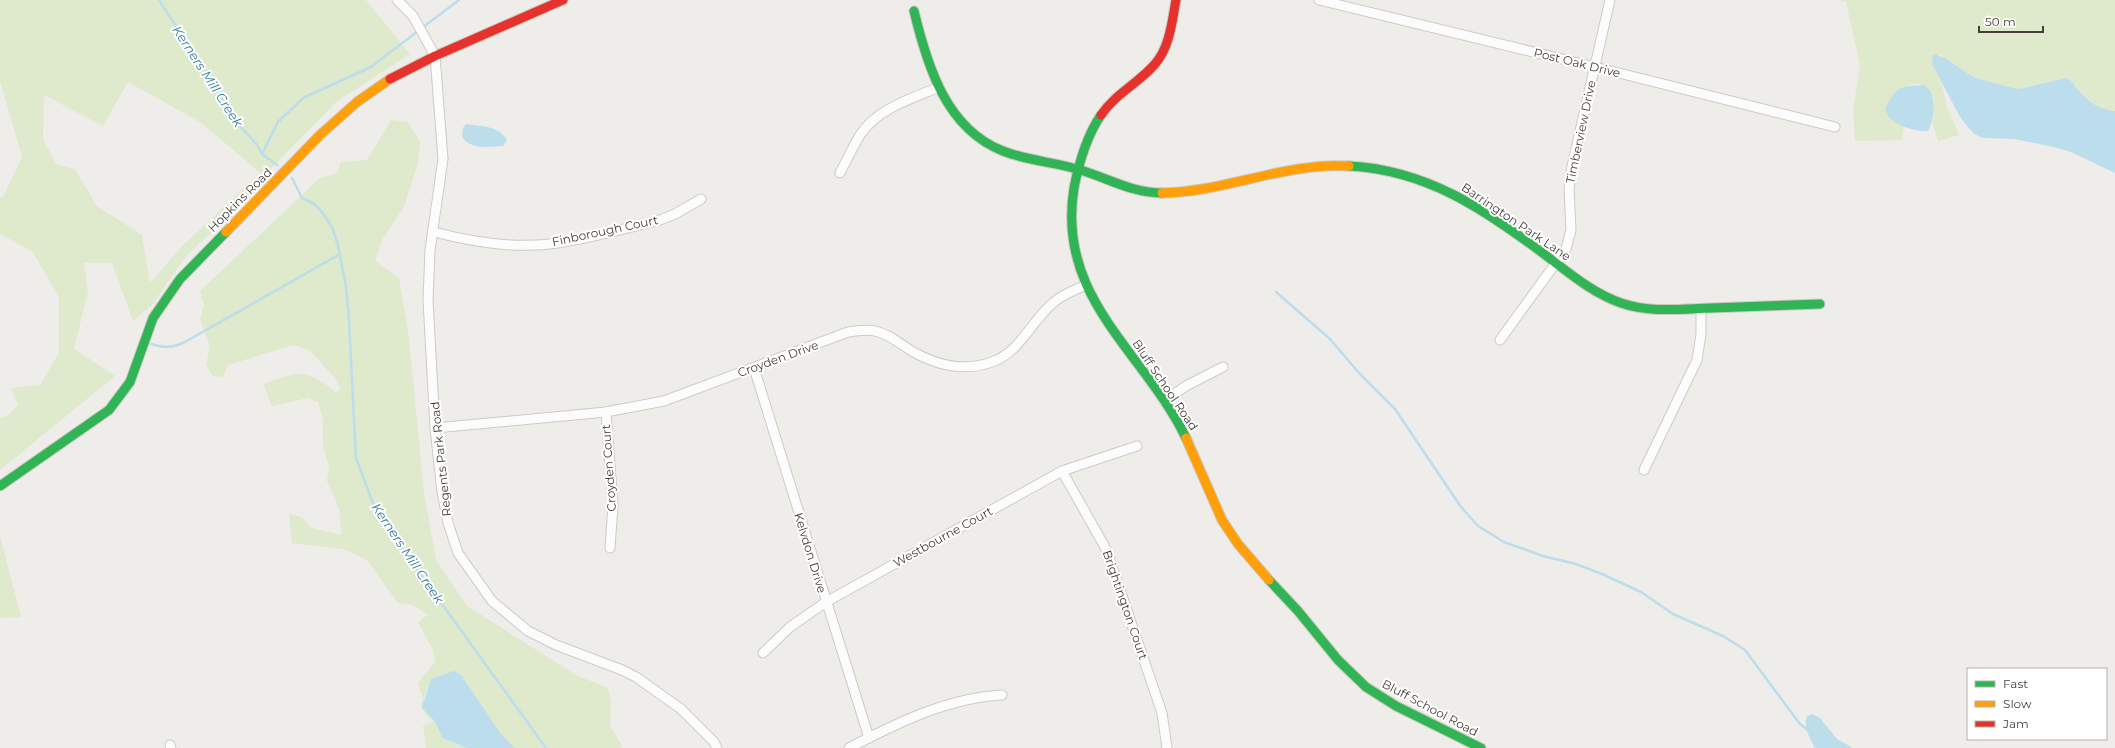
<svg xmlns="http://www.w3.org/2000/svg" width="2115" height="748" font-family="Montserrat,sans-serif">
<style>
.green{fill:#dfe9cb}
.water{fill:#bcddeb}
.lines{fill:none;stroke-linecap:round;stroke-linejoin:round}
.stream{stroke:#bcddeb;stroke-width:2.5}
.street-casing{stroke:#cdcbc7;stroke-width:11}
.fast-casing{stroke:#cec9c1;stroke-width:11}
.slow-casing{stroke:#cec9c1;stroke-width:11}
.jam-casing{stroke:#cec9c1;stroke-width:11}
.street{stroke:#fdfcfc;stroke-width:9}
.fast{stroke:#30b455;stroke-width:9}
.slow{stroke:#ff9f0a;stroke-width:9}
.jam{stroke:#e5322d;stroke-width:9}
.labels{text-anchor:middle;stroke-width:4;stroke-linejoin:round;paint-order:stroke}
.street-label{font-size:12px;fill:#453e36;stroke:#fff}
.water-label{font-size:13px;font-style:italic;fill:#337ea3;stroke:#fff}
</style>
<rect width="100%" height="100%" fill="#efedea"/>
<g class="green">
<polygon points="0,0 366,0 410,54 336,102 264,176 200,122 128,82 103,126 44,95 43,139 56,164 75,169 97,206 142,235 150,283 181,247 235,197 247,183 253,189 249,197 187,255 152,305 133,321 112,263 84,263 88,291 74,349 115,376 0,470 0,418 7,416 18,405 11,388 40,385 59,353 59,297 32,251 0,234 0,197 3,197 22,157 0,81"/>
<path d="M1838,0H2115V111C2097,108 2089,102 2077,89C2073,84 2072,81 2066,78L2019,89L2001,85L1973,77L1940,55L1932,57L1933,66L1942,84L1947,108L1959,135L1938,141L1932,122L1933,103L1928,87C1909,77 1892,94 1885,109L1893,120L1904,126L1902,140L1855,141L1853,110L1860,65L1846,2Z"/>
<path d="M391,120L408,122L420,142L418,163L404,207L382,240L375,261L399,278L408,330L424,492L436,560L467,606L576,675L608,688L611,702L610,725L623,748H515L501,734L462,676L431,679C430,685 424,694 424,700C424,712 438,726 443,738L467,748H426L423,726L433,721L427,716L421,707L423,699L418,683L435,662L433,650L418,622L428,615L413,605L398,603L367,560L343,549L292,543L289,514L302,517L311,528L342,535L339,508L327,481L329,467L323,445V420L318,402L308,398L272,406L263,384C300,371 304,368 336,392L341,389L335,378L309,350L293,345L228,365L223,377L213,376L206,365L210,346L200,319L204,305L200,291L320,178L337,173L341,162L367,160Z"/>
<polygon points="0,536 21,617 0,618"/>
</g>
<g class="water">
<path d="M1934,54L1945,58L1973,77L2001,85L2019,89L2066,78C2072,80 2073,84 2077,89C2089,102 2098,109 2115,111V173L2071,152L2054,147L2014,139L1983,138L1974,134L1960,117L1933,66L1932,57Z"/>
<path d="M1924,85C1937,91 1935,120 1928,131C1914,132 1888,124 1885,109C1895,87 1900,86 1924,85Z"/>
<path d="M466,124C481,126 499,126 507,140L503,146C491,147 468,150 462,136L463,128Z"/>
<polygon points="454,671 462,676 501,734 515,748 467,748 443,738 434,721 422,707 431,679"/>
<path d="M1812,714L1820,718L1837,739L1853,748H1815C1810,738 1803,728 1807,716Z"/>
</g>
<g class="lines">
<g class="stream">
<polyline points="159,0 206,72 232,117 257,145 262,154 277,165"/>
<polyline points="422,28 459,0"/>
<polyline points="262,154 278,122 303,98 371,67 418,31"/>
<polyline points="292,178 302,198 313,203 322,212 332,227 338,245 346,287 349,320 356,458 372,501 397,542 546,748"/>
<polyline points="1276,292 1330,339 1359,373 1395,409 1461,507 1478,526 1504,542 1543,556 1576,564 1602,574 1641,592 1673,614 1723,636 1745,650 1800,724 1809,731"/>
<path d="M151,344C164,348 172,348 185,342L340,254"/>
</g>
<defs>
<g id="street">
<polyline points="397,0 413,16 435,56 443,159 430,250 428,300 435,428 442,492 448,523 458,553 492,601 528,631 556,645 622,670 636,677 681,709 714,742 717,748"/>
<polyline points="1319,0 1595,67 1835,127"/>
<path d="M840,173C846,161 853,147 860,135C878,108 911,99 939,87"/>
<path d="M434,232C472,242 519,249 558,243C592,238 627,228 660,220L675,214L701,199"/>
<polyline points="1500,340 1566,249 1571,230 1569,189 1572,166 1610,0"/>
<polyline points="754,368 869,738"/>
<polyline points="1164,401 1186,386 1223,367"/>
<polyline points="606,412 613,505 610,548"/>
<path d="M435,428L606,412L664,401L848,332C857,331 866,329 875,331C889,334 899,343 910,350C937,366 967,373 997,360C1022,348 1033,319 1054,302C1063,294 1075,290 1086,285"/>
<polyline points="1644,470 1697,360 1701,334 1701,309"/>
<polyline points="1062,471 1106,549 1162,713 1167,748"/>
<polyline points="763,653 790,627 826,602 1062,471 1137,446"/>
<polyline points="170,745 171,748"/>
<path d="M849,748C897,723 947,698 1002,695"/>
</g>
<g id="fast">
<path d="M914,11C927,65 946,129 1003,151C1028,161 1055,162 1080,170C1108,178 1132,193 1162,193"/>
<path d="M1101,115C1086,137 1079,162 1074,188C1056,299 1144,351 1186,438"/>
<path d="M1349,166C1427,170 1484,209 1544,254C1568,272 1592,293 1621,303C1650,313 1680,309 1711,308C1747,307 1784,305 1820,304"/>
<polyline points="0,486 109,410 130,382 153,318 180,279 226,232"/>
<polyline points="1269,580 1298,611 1338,660 1366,687 1396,706 1481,748"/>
</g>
<g id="slow">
<path d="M1162,193C1225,192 1286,162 1349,166"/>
<polyline points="226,232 320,135 357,102 390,79"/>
<polyline points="1186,438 1222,520 1238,544 1269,580"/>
</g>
<g id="jam">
<polyline points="390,79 435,56 563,0"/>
<path d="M1101,115C1116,93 1139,83 1155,64C1170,47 1172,21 1176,0"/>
</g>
</defs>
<use href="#street" class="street-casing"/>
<use href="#fast" class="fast-casing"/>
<use href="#slow" class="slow-casing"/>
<use href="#jam" class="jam-casing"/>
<use href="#street" class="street"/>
<use href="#fast" class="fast"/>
<use href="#slow" class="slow"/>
<use href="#jam" class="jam"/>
</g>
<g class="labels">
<g class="street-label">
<text transform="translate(1577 63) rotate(14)" y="4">Post Oak Drive</text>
<text transform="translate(1581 132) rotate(-78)" y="4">Timberview Drive</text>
<text transform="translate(240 200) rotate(-45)" y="4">Hopkins Road</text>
<text transform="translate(1516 222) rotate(34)" y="4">Barrington Park Lane</text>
<text transform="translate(605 231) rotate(-12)" y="4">Finborough Court</text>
<text transform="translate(778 359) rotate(-20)" y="4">Croyden Drive</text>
<text transform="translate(1165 385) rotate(56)" y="4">Bluff School Road</text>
<text transform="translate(441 459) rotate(-96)" y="4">Regents Park Road</text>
<text transform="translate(609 468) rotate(-94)" y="4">Croyden Court</text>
<text transform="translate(943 537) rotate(-29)" y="4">Westbourne Court</text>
<text transform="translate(810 553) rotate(73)" y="4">Kelvdon Drive</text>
<text transform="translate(1125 605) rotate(71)" y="4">Brightington Court</text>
<text transform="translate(1430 708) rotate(28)" y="4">Bluff School Road</text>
</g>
<g class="water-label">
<text transform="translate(208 76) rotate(57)" y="5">Kerners Mill Creek</text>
<text transform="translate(408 553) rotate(56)" y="5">Kerners Mill Creek</text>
</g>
</g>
<rect x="1967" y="668" width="140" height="72" fill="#ffffff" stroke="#b5b2af"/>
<rect x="1975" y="681" width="20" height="6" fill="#30b455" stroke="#b5b2af"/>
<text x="2003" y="688" font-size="12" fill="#453e36">Fast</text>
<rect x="1975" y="701" width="20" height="6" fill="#ff9f0a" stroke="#b5b2af"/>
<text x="2003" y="708" font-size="12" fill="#453e36">Slow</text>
<rect x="1975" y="721" width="20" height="6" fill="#e5322d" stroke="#b5b2af"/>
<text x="2003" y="728" font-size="12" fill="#453e36">Jam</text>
<path d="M1979 26v6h64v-6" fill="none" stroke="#453e36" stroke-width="2"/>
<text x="1985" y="26" font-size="12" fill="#453e36" stroke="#ffffff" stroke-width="3" paint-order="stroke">50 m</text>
</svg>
